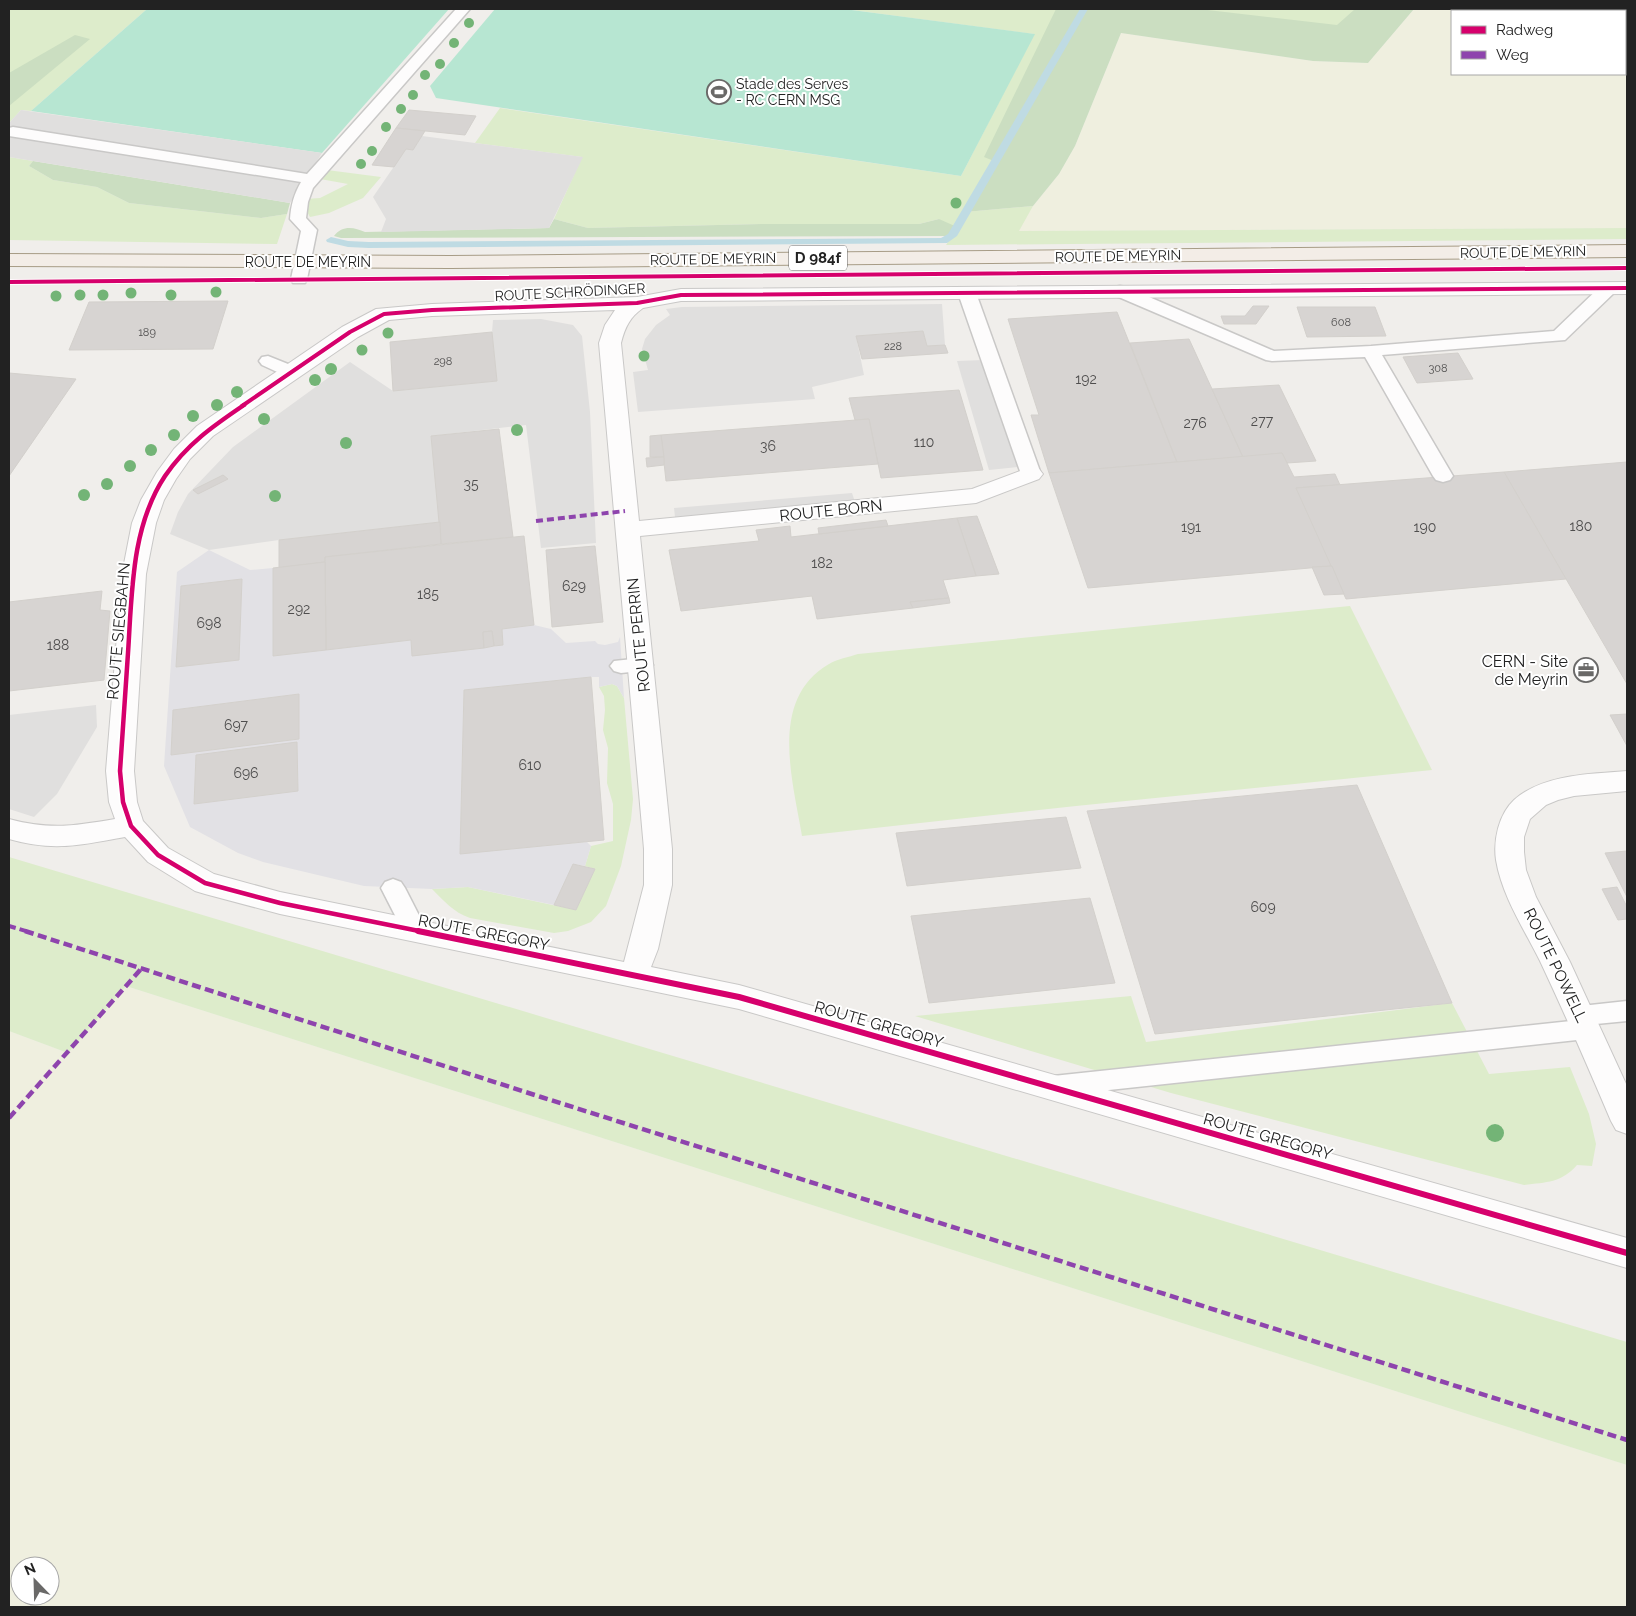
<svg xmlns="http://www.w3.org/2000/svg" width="1636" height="1616" font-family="Raleway,sans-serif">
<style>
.farmland{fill:#efefdf;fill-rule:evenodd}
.grass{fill:#ddeccb}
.forest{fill:#cbdec1}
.pitch{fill:#b7e6d2}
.parking{fill:#e0dfde}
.plaza{fill:#e2e1e5;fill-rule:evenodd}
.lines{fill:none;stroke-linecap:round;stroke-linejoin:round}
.stream{fill:#bfdbe3;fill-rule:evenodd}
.building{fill:#d7d4d2;stroke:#d3d0cc}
.service-casing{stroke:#c9c8c7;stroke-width:3}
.minor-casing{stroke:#c9c8c7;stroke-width:2}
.primary-casing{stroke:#a79c86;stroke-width:2}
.service{fill:#fdfcfc;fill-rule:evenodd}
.minor{fill:#fdfcfc;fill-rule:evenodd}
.primary{fill:#f3ede7;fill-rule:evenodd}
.quiet-far1{stroke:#8e44ad;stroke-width:4;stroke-dasharray:7 4;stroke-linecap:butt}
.quiet{stroke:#8e44ad;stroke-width:4.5;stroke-dasharray:9 4.5;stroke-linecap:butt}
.cycleway-far2-casing{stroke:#fff;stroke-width:6}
.cycleway-far1-casing{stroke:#fff;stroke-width:8}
.cycleway-casing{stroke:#fff;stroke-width:9}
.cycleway-far2{stroke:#d6006c;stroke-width:4}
.cycleway-far1{stroke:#d6006c;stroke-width:4.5}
.cycleway{stroke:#d6006c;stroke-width:6}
.tree{fill:#73b476}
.labels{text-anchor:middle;stroke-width:4;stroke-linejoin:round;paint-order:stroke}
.far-number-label{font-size:11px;fill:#4f4e4e}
.far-poi-label{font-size:14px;fill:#222;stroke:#fff;text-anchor:start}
.far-street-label{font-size:14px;fill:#222;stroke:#fff}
.number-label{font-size:14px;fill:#4f4e4e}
.shield{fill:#fff;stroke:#646464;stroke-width:1}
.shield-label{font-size:15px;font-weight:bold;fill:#222}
.street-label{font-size:16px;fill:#222;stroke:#fff}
.poi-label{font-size:16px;fill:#222;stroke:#fff;text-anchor:end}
</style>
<rect width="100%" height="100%" fill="#f0eeeb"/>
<g class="farmland">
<polygon points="1414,9 1537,9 1565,11 1452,11 1452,74 1625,74 1625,15 1627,15 1627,228 1018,231 1033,206 1059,174 1075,146 1121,33 1313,61 1368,63"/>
<path d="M126,986L1627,1465V1607H9V1031L68,1053ZM20,1566H50V1596H20Z"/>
</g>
<g class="grass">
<polygon points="9,9 147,9 31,111 21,110 9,123"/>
<polygon points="844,9 1377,9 1346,38 1083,11 965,212 1033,206 1019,231 1627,228 1627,239 946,245 952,236 939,219 919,224 761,224 588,228 554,219 582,157 475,143 500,108 961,176 1034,34"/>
<polygon points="9,157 33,161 29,166 53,180 97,187 129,203 261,218 287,214 277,244 9,240"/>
<polygon points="327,170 381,177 363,198 329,213 310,217 306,210 306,199 320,198 348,184 320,179"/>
<path d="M1350,606L1432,770L1076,806L802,836C793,781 768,699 829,664C837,659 849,657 858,654Z"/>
<path d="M612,684L617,686L624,698L633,799L631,820L621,866L606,906L591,922L568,931L554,933L470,918C453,912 444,901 432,889L468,887L576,910L595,869L585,866L591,846L613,841V804L607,783L608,748L603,730L605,710L604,696L599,687Z"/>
<polygon points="9,857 1627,1342 1627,1465 126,986 68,1053 9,1031"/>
<path d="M1131,996L1146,1042L1452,1003L1489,1074L1570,1067L1589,1114L1596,1144L1592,1166L1577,1165C1561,1183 1547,1182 1524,1185L1171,1093L915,1016Z"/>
</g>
<g class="forest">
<polygon points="1056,9 1199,9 1337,25 1355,9 1414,9 1368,63 1313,61 1121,33 1075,146 1059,174 1033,206 965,212 994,161 984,157"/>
<polygon points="75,35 90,39 9,106 9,73"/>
<polygon points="33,161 290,203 287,214 261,218 129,203 97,187 53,180 29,166"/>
<path d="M554,219L588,228L761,224H919L939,219L957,227L952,236L341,238L334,236C342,225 354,227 365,232L549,228Z"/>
</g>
<g class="pitch">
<polygon points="147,9 449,9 322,153 31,111"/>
<polygon points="495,9 844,9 1035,34 961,176 436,98 430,86"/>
</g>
<g class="parking">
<polygon points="21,110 322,153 290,203 9,157 9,123"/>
<polygon points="422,136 475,143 583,157 549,228 381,232 386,219 373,197 406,149 413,150"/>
<polygon points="942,304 945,345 927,346 923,331 856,336 864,375 812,387 815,399 638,412 633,372 648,370 642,349 645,339 656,325 670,315 666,309 682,307"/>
<polygon points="541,319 573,325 582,336 590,412 596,543 541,548 526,425 431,436 440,522 279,540 209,550 170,534 178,512 188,494 233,447 350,362 393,391 497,381 492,332 493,320"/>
<polygon points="984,360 1019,467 989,470 957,361"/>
<polygon points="852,493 855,502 675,517 674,508"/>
<polygon points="96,705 97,727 57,794 34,817 9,809 9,715"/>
</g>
<path class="plaza" d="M209,550L250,570L273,568V656L411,640L412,655L484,648L503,645L502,629L534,625L551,629L566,643L595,641L598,644L605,645L618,642L620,637L624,698L617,686L612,684L599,687V677H591L464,690L460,853L587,842L591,846L585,866L573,864L554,905L468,887L432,889L364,886L263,862L238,853L190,827L164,766L177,572ZM242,579L239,660L176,667L181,586ZM298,694L299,739L171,755L173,710ZM297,743L298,790L194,804L196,755Z"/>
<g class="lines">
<polygon class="stream" points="1080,9 1088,9 957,236 947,243 369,248 348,247 327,242 326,240 331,237 348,241 369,242 941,238 948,234"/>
</g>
<g class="building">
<polygon points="409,110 476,116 465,135 396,128"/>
<polygon points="396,128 425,131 413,150 406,149 394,167 372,165"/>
<polygon points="559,288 577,288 576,294 558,294"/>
<polygon points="228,301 213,349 69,350 89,302"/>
<polygon points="1253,306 1269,306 1256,324 1224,324 1221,316 1245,316"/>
<polygon points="1297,307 1375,307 1386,336 1307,337"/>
<polygon points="1117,312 1177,462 1049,473 1031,415 1039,415 1008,319"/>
<polygon points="923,331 927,346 945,345 948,353 862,359 856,336"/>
<polygon points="492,332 497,381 393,391 390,342"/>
<polygon points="1189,339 1212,389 1243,457 1177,462 1130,343"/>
<polygon points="1458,353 1473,379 1417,383 1403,357"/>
<polygon points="9,373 76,379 9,476"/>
<polygon points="1279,385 1316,461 1287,463 1282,453 1243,457 1212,389"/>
<polygon points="959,390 983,470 881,478 869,419 855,420 849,398"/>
<polygon points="869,419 878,464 666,481 661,435"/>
<polygon points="499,429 513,537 441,544 431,436"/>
<polygon points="661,435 664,457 650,457 650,436"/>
<polygon points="1282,453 1294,477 1335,474 1340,485 1296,488 1332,566 1088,588 1049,473"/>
<polygon points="664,457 664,465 647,467 646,458"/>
<polygon points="1627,462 1627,684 1504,472"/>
<polygon points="1504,472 1566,579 1346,599 1296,488"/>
<polygon points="223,475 228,479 198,494 193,490"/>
<polygon points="977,516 999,574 976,576 957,518"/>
<polygon points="957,518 976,576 943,580 949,598 910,602 913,608 817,619 812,596 681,611 669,550 759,541 756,530 790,526 791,537"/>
<polygon points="886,520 888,526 819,534 818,528"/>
<polygon points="440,522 441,544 325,557 325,562 279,568 279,540"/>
<polygon points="524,536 534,625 502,629 503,645 494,646 492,631 483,632 484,648 412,656 411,640 326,650 325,557"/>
<polygon points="595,546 603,622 552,627 546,550"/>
<polygon points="325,562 326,650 273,656 273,568"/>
<polygon points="1332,566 1344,594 1324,595 1312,567"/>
<polygon points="242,579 239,660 176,667 181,586"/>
<polygon points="102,591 100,610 110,611 104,680 9,691 9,602"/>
<polygon points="949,598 950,603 913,608 910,602"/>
<polygon points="492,631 494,646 484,648 483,632"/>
<polygon points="591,677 604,840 460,854 464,690"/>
<polygon points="299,694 299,739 171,755 173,710"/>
<polygon points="1627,714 1627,746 1610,715"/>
<polygon points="297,742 298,791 194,804 196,755"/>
<polygon points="1357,785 1452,1003 1155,1034 1087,811"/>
<polygon points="1066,817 1081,868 907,886 896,833"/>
<polygon points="1627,851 1627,897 1605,853"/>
<polygon points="573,864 595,869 576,910 554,905"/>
<polygon points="1617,887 1627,907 1627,919 1618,920 1602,889"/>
<polygon points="1090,898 1115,983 929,1003 911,916"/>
</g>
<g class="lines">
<defs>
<g id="service">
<path d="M456,9H470L313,188L308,202L306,218L317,230L307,279L305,283H293L291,279L301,231L290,219C291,205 294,194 301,182L9,136V128L13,127L307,174Z"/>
<polygon points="1609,283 1615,284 1618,288 1615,292 1565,340 1382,355 1453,476 1450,480 1443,482 1436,480 1433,476 1365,357 1272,361 1266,360 1114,295 1111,291 1114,287 1120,286 1126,287 1274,351 1371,346 1554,331 1603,284"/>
<polygon points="967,288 973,289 976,293 1041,474 1038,478 1031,480 1024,478 1021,474 958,293 961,289"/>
<polygon points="268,356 298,368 301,372 298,376 292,377 286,376 262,365 259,361 262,357"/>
<polygon points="642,658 649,660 653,665 649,670 621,673 614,671 610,666 614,661"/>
<polygon points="393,879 401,882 405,888 427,931 423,937 415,940 407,937 403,931 381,888 385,882"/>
<polygon points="1627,1001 1627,1021 1596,1024 1598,1029 1595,1036 1586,1039 1053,1096 1044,1093 1040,1086 1044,1079 1053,1076 1571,1021 1569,1016 1572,1009 1581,1006"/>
</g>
<g id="minor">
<path d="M1627,282V294L681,301L643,308C630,317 625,327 621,343L639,521L972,489L1031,467L1039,469L1043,474L1039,479L976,503L640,536L672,849V885L658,949L651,967L739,985L1627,1238V1268L739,1009L280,914L205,894L195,891L148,862L125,837C80,845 54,852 9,839V819C50,830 74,826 115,819L109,802L106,771L122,574L132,523L141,500L157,472L174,449L197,426L342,327L376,309L432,304L637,297L681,289ZM615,310L605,325L599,343L644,849V885L624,962L280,892L214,874L168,848L143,821L137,802L134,771L146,574L156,523L164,500L176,479L190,459L213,436L358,337L389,320L432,316Z"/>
<path d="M1627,771V791L1574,796L1558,800L1546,805L1530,819L1524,837V852L1526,870L1536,897L1570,962L1627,1086V1134L1616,1130L1611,1121C1588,1067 1565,1014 1540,961C1524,929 1502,896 1496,860C1493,840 1499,814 1514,800C1543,774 1591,774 1627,771Z"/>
</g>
<polygon id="primary" points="1627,245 1627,257 450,268 9,266 9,254 450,256"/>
</defs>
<use href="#service" class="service-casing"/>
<use href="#minor" class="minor-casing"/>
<use href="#primary" class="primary-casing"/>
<use href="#service" class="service"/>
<use href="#minor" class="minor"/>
<use href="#primary" class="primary"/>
<g class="quiet-far1">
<polyline points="536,521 625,511"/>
<polyline points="9,926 29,932"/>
</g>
<g class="quiet">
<polyline points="25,931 541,1097 1627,1440"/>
<polyline points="9,1118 141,969"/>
</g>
<defs>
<g id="cycleway-far2">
<polyline points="9,282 1627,268"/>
<polyline points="242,406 350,332 384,314 432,310 637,303 681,295 1627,288"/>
</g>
<path id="cycleway-far1" d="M244,405C213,426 187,444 165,476C131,527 132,594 128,653C125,692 123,732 120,771L123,802L131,826L158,855L205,883L280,903L424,932"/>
<polyline id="cycleway" points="418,931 739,997 1627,1253"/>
</defs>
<use href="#cycleway-far2" class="cycleway-far2-casing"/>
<use href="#cycleway-far1" class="cycleway-far1-casing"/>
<use href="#cycleway" class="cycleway-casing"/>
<use href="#cycleway-far2" class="cycleway-far2"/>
<use href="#cycleway-far1" class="cycleway-far1"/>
<use href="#cycleway" class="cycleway"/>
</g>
<g class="tree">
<circle cx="469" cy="23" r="5"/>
<circle cx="454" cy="43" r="5"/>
<circle cx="440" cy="64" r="5"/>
<circle cx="425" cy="75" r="5"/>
<circle cx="413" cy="95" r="5"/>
<circle cx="401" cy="109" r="5"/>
<circle cx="386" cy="127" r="5"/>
<circle cx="372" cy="151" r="5"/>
<circle cx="361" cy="164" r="5"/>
<circle cx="956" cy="203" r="5.5"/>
<circle cx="216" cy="292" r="5.5"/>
<circle cx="131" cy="293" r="5.5"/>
<circle cx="80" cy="295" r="5.5"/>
<circle cx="103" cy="295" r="5.5"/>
<circle cx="171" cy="295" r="5.5"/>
<circle cx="56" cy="296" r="5.5"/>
<circle cx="388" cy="333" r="5.5"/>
<circle cx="362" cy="350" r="5.5"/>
<circle cx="644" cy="356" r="5.5"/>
<circle cx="331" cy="369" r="6"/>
<circle cx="315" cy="380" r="6"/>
<circle cx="237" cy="392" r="6"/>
<circle cx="217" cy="405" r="6"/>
<circle cx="193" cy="416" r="6"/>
<circle cx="264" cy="419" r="6"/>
<circle cx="517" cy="430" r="6"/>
<circle cx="174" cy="435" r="6"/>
<circle cx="346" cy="443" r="6"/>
<circle cx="151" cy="450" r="6"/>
<circle cx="130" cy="466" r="6"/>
<circle cx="107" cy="484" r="6"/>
<circle cx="84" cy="495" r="6"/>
<circle cx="275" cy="496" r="6"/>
<circle cx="1495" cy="1133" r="9"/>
</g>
<defs>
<symbol id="stadium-ring" viewBox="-11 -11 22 22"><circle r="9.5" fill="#fff" stroke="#6a6968" stroke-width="1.5"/><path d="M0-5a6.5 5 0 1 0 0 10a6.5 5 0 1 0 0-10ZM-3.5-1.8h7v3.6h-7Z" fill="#6a6968"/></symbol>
<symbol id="office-ring" viewBox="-11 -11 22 22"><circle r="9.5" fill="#fff" stroke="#6a6968" stroke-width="1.5"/><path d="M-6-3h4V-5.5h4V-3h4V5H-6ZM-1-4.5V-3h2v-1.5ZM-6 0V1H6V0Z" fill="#6a6968"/></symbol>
</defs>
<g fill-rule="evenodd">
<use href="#stadium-ring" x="705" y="78" width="28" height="28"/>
<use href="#office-ring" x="1572" y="656" width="28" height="28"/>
</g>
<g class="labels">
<g class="far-number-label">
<text x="1341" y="326">608</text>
<text x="147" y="336">189</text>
<text x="893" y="350">228</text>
<text x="443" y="365">298</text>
<text x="1438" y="372">308</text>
</g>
<g class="far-poi-label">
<text x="736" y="89">Stade des Serves<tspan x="736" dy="16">- RC CERN MSG</tspan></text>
</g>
<g class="far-street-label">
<text transform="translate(1523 252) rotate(-1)" y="5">ROUTE DE MEYRIN</text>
<text transform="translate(1118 256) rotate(-1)" y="5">ROUTE DE MEYRIN</text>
<text transform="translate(713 259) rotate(-1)" y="5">ROUTE DE MEYRIN</text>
<text x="308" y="267">ROUTE DE MEYRIN</text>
<text transform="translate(570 292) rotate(-3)" y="5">ROUTE SCHRÖDINGER</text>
</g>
<g class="number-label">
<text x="1086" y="384">192</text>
<text x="1262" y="426">277</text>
<text x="1195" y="428">276</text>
<text x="924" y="447">110</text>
<text x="768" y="451">36</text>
<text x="471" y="489">35</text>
<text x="1581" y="531">180</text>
<text x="1191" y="532">191</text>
<text x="1425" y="532">190</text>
<text x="822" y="568">182</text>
<text x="574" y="591">629</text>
<text x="428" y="599">185</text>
<text x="299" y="614">292</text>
<text x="209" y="628">698</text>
<text x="58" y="650">188</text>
<text x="236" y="730">697</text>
<text x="530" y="770">610</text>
<text x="246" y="778">696</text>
<text x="1263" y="912">609</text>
</g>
<rect class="shield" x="789" y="245.5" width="58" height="25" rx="4"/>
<g class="shield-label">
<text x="818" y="263">D 984f</text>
</g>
<g class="street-label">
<text transform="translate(831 510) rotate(-6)" y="6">ROUTE BORN</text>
<text transform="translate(118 631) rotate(-85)" y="6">ROUTE SIEGBAHN</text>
<text transform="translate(638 635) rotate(-96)" y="6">ROUTE PERRIN</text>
<text transform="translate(484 932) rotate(11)" y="6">ROUTE GREGORY</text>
<text transform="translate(1556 965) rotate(64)" y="6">ROUTE POWELL</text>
<text transform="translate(879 1024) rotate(16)" y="6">ROUTE GREGORY</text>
<text transform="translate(1268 1136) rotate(16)" y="6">ROUTE GREGORY</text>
</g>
<g class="poi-label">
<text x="1568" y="667">CERN - Site<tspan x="1568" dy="18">de Meyrin</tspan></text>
</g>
</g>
<rect width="1636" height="1616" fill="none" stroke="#222222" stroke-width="20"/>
<rect x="1451" y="10" width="175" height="65" fill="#ffffff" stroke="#a7a7a7"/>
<rect x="1461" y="26" width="25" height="8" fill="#d6006c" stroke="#a7a7a7"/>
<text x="1496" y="35" font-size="15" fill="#222222">Radweg</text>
<rect x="1461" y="51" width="25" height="8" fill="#8e44ad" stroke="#a7a7a7"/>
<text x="1496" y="60" font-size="15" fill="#222222">Weg</text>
<g transform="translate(35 1581) rotate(337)"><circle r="24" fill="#ffffff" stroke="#a7a7a7"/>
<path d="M0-4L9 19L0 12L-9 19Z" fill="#6a6968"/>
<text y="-8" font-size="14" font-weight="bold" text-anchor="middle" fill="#222222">N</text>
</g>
</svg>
